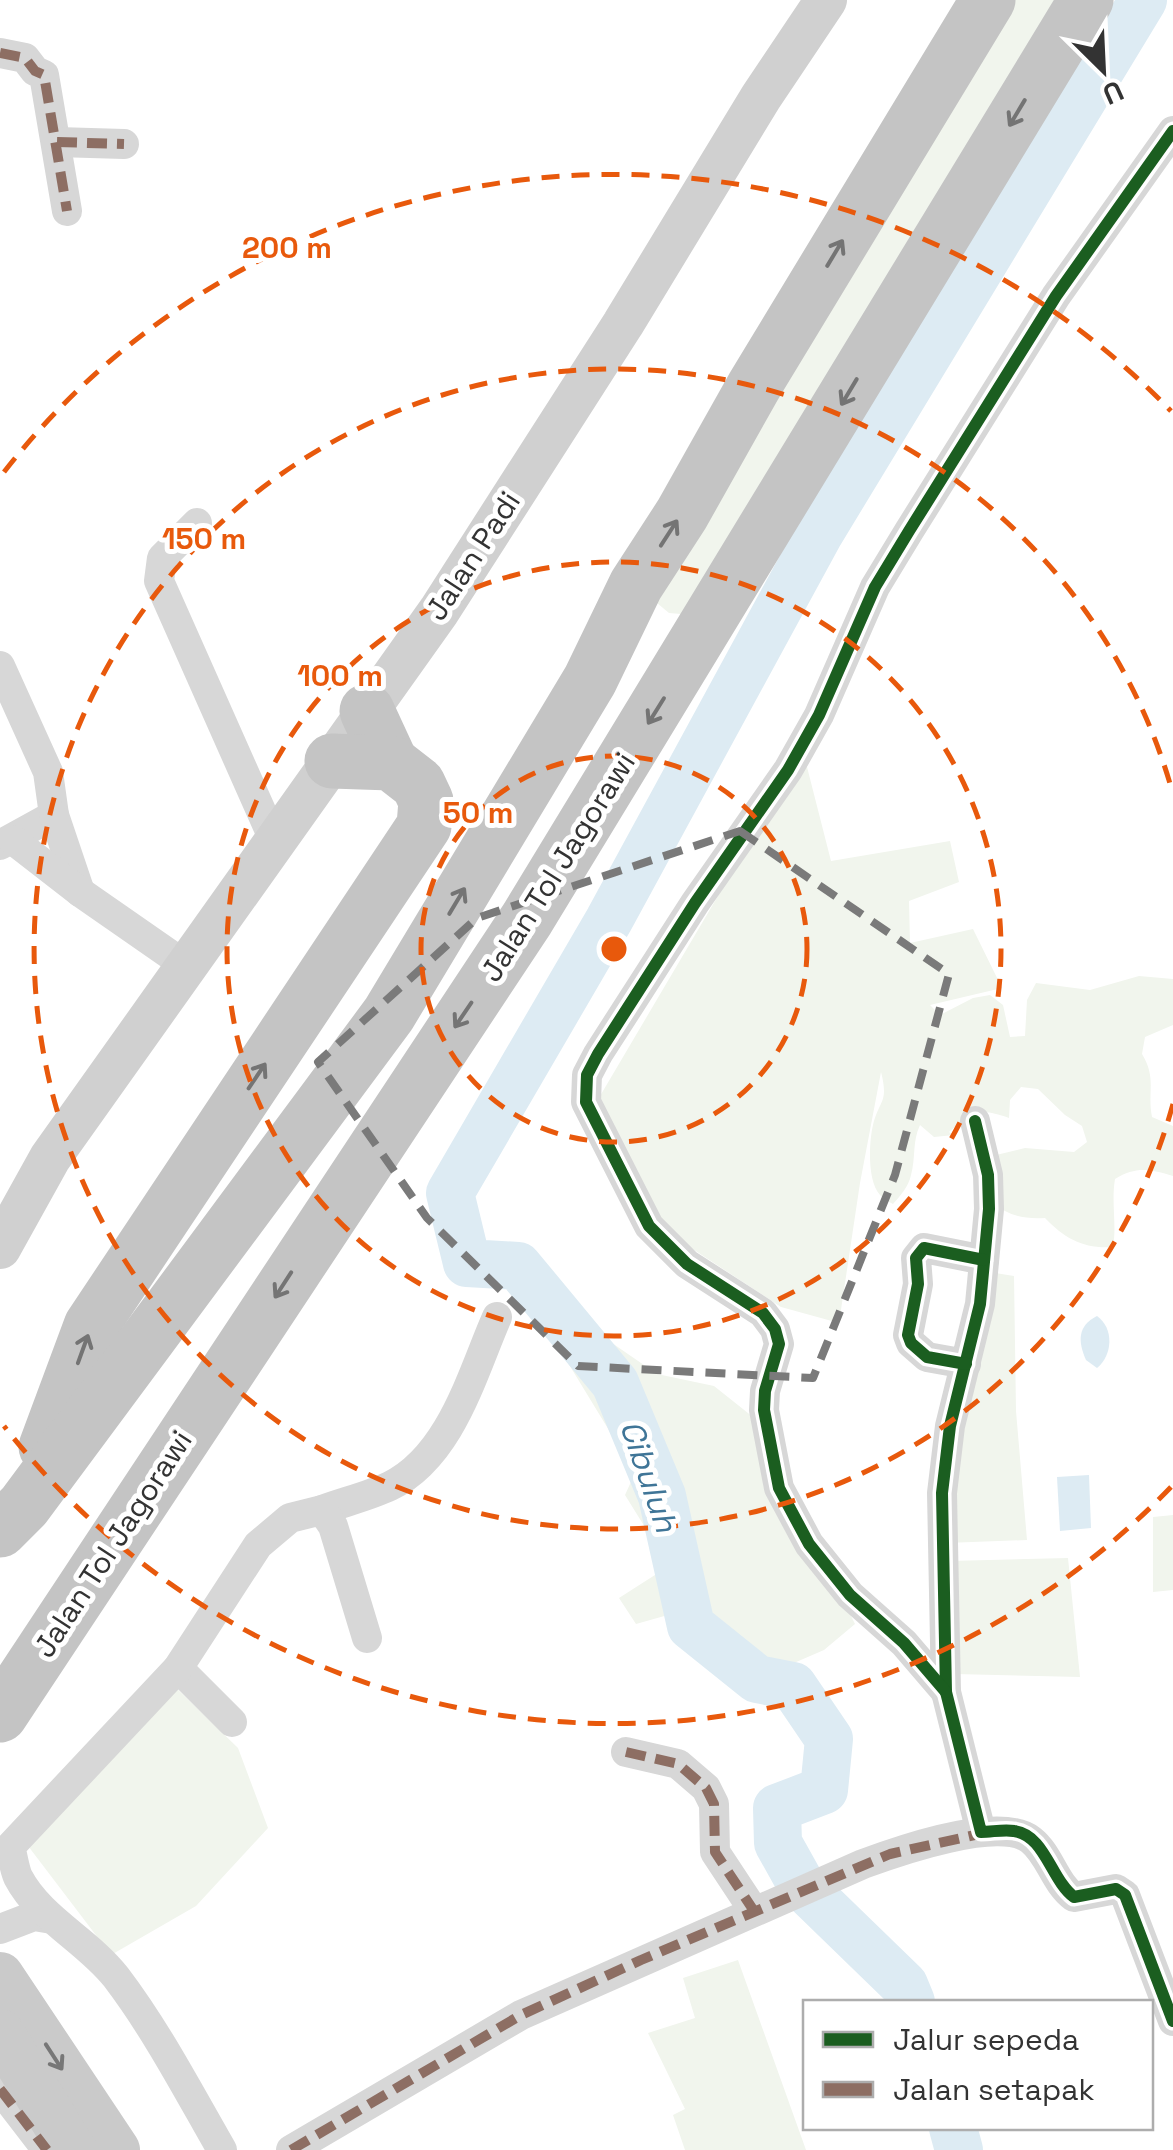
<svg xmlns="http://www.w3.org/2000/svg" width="1173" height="2150" font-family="'Space Grotesk',sans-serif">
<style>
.green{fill:#f1f5ed}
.water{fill:#ddebf3}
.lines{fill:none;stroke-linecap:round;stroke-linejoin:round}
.river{stroke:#ddebf3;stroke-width:48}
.street{stroke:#d7d7d7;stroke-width:30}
.secondary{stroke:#d0d0d0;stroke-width:42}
.primary{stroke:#cacaca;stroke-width:48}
.highway{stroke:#c4c4c4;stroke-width:55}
.quiet{stroke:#8d6e63;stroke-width:10;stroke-dasharray:20 10;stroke-linecap:butt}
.cycleway-casing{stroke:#fff;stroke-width:19}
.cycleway{stroke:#1b5e20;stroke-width:12}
.oneway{stroke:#747474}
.oneway2{stroke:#777}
.marked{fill:none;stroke:#7a7a7a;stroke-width:8;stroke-dasharray:20 12;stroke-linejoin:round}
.ring{fill:none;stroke:#e8590c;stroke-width:5;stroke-dasharray:18 12}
.labels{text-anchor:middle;stroke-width:10;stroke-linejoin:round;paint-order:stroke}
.street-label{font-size:30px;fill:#333;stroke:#fff}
.water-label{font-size:32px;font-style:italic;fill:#3f7597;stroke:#fff}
.centre{fill:#e8590c;stroke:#fff;stroke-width:5}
.ring-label{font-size:30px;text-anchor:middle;font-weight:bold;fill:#e8590c;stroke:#fff;stroke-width:10;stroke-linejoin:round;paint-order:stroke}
</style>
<rect width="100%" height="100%" fill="#fff"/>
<g class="green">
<polygon points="1010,0 1060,0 681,614 669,613 657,603"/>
<path d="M806,763L831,861L950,841L959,882L909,901L910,943L973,929L1002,988L930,1005L940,1015L973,998L990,995L1003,1005L1010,1037L1025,1036L1027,1000L1036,983L1090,990L1139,976L1173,979V1025L1145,1037L1142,1054C1157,1079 1147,1091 1152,1117L1173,1126V1176C1150,1169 1136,1166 1115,1179C1111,1203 1117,1224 1113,1247C1084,1249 1065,1239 1045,1218C1023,1219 1009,1216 992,1202V1156L1025,1148L1074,1152L1087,1142L1082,1126L1065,1115L1038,1089L1021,1087L1010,1100L1009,1118C978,1107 973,1112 949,1132L954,1135L934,1137L920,1125C912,1142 916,1157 911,1175C909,1186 900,1196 893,1204C888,1201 883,1199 880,1195C867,1181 869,1142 873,1125C879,1100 889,1103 881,1072L860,1183L839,1323L781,1307L647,1219L590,1113L728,879Z"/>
<polygon points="989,1272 1014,1276 1016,1411 1027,1540 946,1543"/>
<polygon points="596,1332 657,1374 714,1386 753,1417 855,1624 824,1650 757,1679 699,1658 675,1613 636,1624 619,1598 669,1566 625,1495 635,1473 565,1358"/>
<polygon points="1173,1515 1173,1590 1153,1592 1153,1517"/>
<polygon points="1068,1558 1080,1677 954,1674 950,1561"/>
<polygon points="172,1684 238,1748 268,1828 196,1906 111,1955 22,1838"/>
<polygon points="738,1960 806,2150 685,2150 673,2115 685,2109 648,2033 695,2018 683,1978"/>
</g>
<g class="water">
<path d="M1097,1316C1114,1328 1113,1355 1097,1368L1086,1360C1078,1342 1077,1326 1097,1316Z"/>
<polygon points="1089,1475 1091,1528 1060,1531 1057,1477"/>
</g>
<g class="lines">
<g class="river">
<polyline points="911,2002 904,1985 802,1886 778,1843 777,1808 824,1790 829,1739 793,1686 757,1679 691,1626 662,1496 615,1383 518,1266 467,1263 450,1193 609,920 819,534 1143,0"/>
<polyline points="953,2128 959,2150"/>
</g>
<g class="street">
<polyline points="0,53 25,58 35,71 44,75 67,211"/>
<polyline points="57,142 124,144"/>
<polyline points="197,523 162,558 159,581 274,840"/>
<polyline points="0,666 48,772 54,815 0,845"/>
<polyline points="54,815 80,892"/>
<polyline points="13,840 80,892 185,965"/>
<polyline points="975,1121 988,1175 989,1209 980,1304 950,1426 942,1493 946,1692 981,1832"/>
<polyline points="966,1364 927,1357 911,1343 908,1335 918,1284 916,1258 924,1248 984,1260"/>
<path d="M322,1510C344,1502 369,1496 390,1486C451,1456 472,1374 497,1317"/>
<polyline points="178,1668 232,1722"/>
<polyline points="946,1692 904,1643 850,1595 809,1544 779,1488 764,1410 765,1391 779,1344 775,1329 763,1313 687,1264 649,1226 586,1102 587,1075 598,1054 695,903 788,770 819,715 875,587 909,531 1056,296 1173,131"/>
<polyline points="626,1752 678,1764 706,1788 714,1804 715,1852 754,1911"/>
<polyline points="0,1929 34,1916 52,1919"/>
<polyline points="0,2089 47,2150"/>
<path d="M222,2150C188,2091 157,2031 116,1977C87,1940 40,1919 18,1877C14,1868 13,1856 10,1847L178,1668L258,1545L290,1518L322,1510L333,1526L367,1638"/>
<path d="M291,2150L521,2015L863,1864C898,1851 1001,1815 1031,1840C1050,1855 1054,1882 1074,1897L1116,1889L1125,1895L1173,2021"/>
</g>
<polyline class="secondary" points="0,1248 50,1158 439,611 623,324 761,97 826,0"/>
<g class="primary">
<polyline points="0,1976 116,2150"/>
<polyline points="0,2033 73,2150"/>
</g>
<g class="highway">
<polyline points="367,711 391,763"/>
<polyline points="46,1447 91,1326 424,826 426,801 418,784 391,763 332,761"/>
<polyline points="0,1530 24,1506 389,1014 590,680 636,585 682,514 754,386 988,0"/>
<polyline points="0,1715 527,919 1086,0"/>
</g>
<g class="quiet">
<polyline points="0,53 25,58 35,71 44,75 67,211"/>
<polyline points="57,142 124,144"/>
<polyline points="626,1752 678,1764 706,1788 714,1804 715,1852 754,1911"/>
<polyline points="0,2089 47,2150"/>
<polyline points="291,2150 521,2015 641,1960 890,1854 988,1832"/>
</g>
<defs>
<g id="cycleway">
<path d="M975,1121L988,1175L989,1209L980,1304L950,1426L942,1493L946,1692L981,1832C992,1832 1004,1829 1014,1831C1045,1835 1051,1880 1074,1897L1116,1889L1125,1895L1173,2021"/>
<polyline points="966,1364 927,1357 911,1343 908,1335 918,1284 916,1258 924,1248 984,1260"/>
<polyline points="946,1692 904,1643 850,1595 809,1544 779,1488 764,1410 765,1391 779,1344 775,1329 763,1313 687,1264 649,1226 586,1102 587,1075 598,1054 695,903 788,770 819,715 875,587 909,531 1056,296 1173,131"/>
</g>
</defs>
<use href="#cycleway" class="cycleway-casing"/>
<use href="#cycleway" class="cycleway"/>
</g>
<defs><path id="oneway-shaft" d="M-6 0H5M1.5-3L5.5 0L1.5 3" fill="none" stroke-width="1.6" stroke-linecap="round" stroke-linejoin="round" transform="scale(2.5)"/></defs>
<g class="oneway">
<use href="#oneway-shaft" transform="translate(1017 113) rotate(121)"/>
<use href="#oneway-shaft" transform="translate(835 253) rotate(-59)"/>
<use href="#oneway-shaft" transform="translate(849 392) rotate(121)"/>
<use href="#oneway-shaft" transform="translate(669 533) rotate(-57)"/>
<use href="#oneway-shaft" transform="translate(656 711) rotate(122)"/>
<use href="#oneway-shaft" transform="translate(457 901) rotate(-59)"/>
<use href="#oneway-shaft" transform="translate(463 1015) rotate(124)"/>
<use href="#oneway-shaft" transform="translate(257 1076) rotate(-56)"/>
<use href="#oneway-shaft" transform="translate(283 1285) rotate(123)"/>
<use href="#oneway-shaft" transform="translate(83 1349) rotate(-70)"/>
</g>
<use class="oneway2" href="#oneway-shaft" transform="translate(54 2057) rotate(57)"/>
<path class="marked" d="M740,831L949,974L895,1175L813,1378L578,1366L427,1218L318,1062L477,918Z"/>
<g class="ring">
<circle cx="614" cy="949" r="193"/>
<circle cx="614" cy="949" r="387"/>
<path d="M1173 1104A580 580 0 1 1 1173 794"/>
<path d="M1171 1487A774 774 0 0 1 4 1426M4 472A774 774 0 0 1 1171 411"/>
</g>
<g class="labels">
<g class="street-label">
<text transform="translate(473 556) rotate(-57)" y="10">Jalan Padi</text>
<text transform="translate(558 867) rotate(-58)" y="10">Jalan Tol Jagorawi</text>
<text transform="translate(113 1544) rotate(-57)" y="10">Jalan Tol Jagorawi</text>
</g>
<g class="water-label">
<text transform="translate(649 1476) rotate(71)" y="11">Cibuluh</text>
</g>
</g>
<circle cx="614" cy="949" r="15" class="centre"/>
<g class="ring-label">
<text x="287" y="258">200 m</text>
<text x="204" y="549">150 m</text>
<text x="340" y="686">100 m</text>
<text x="478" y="823">50 m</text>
</g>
<rect x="803" y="2000" width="350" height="130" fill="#ffffff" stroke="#adadad" stroke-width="2.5"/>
<rect x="823" y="2032" width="50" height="15" fill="#1b5e20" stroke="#adadad" stroke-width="2.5"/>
<text x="893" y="2050" font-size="30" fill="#333333">Jalur sepeda</text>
<rect x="823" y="2082" width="50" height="15" fill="#8d6e63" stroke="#adadad" stroke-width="2.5"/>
<text x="893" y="2100" font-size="30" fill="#333333">Jalan setapak</text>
<g transform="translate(1103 70) rotate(156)" stroke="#ffffff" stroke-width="8" paint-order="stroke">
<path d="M0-8L18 38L0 25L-18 38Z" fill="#333333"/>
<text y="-15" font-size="28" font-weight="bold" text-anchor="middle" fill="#333333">U</text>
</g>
</svg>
